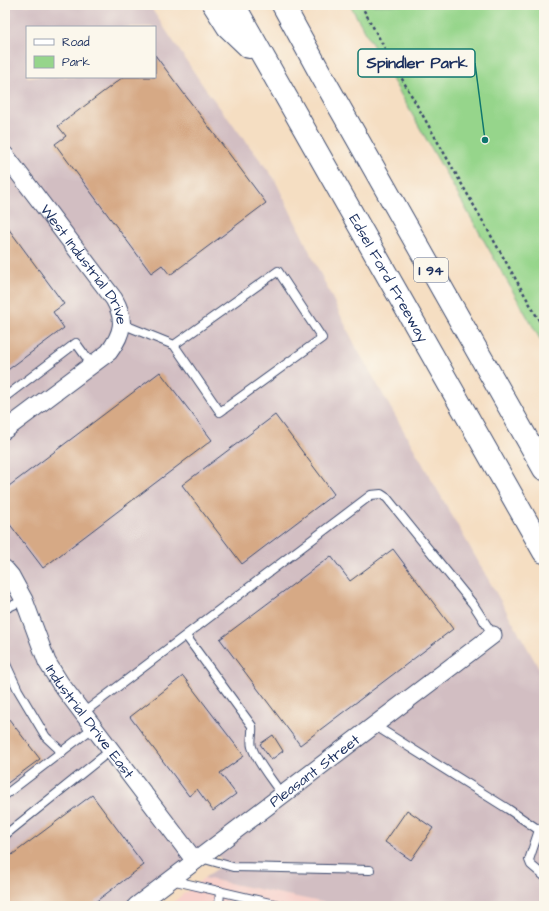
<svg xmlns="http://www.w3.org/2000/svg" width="549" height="911" font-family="'Architects Daughter',sans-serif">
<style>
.built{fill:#f7d0cb}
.industrial{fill:#d2bec2;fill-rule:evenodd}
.green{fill:#96d58b;stroke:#588274}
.building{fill:#d6a985}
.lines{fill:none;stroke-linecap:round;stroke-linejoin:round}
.service-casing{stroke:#3c496d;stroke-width:10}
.minor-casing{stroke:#3c496d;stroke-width:19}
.motorway-casing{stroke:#3c496d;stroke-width:24}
.path{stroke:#3c496d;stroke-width:2.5;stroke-dasharray:3 3;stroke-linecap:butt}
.service{stroke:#fff;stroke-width:8}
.minor{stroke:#fff;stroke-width:17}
.motorway{stroke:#fff;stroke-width:22}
.labels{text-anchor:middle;stroke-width:3.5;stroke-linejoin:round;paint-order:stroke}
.shield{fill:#fbf7ec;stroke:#5e6b89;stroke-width:1}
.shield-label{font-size:14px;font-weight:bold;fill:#1b2f5e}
.street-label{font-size:15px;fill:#1b2f5e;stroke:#fbf7ec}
.leader{fill:none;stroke:#0f766e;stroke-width:1.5}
.callout-dot{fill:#0f766e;stroke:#fbf7ec;stroke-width:1.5}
.callout{fill:#fbf7ec;stroke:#0f766e;stroke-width:1.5}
.callout-label{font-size:16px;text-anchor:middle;font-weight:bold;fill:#1b2f5e}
</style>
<rect width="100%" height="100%" fill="#fbf7ec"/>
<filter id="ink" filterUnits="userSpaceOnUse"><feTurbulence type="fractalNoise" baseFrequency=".025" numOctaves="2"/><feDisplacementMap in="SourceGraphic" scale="8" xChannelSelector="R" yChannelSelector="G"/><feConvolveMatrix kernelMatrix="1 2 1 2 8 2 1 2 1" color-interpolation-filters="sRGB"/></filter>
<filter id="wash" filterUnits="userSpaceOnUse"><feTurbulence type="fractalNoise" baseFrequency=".012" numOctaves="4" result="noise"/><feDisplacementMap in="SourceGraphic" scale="16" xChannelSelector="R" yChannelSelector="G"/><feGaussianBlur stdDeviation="0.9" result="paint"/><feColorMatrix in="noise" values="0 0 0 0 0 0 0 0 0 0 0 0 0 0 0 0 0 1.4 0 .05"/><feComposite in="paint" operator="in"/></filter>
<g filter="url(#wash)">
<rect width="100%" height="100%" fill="#f5dec2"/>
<polygon class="built" points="204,878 340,906 168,906"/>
<path class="industrial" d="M5,5H149L204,87L274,178L356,347L544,677V906H340L204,878L224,864L209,843L126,906H5ZM27,27H155V77H27Z"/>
<polygon class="green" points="350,5 544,5 544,346"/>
<g id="blocks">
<g class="building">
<polygon points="155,55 266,203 170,275 162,265 151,273 55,144 66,136 58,126 123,77 155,77"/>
<polygon points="5,224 64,304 53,312 64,328 5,372"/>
<polygon points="160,372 212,440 43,568 5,518 5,489"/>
<polygon points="275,415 334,494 242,564 182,485"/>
<polygon points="393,549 453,629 300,745 220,639 331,556 350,581"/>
<polygon points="183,676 244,756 220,773 236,794 213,811 197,789 189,796 130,717"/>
<polygon points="5,714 40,759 5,785"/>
<polygon points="273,735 283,751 271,760 260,744"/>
<polygon points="92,795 144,865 90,906 7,906 5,904 5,860"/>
<polygon points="407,810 433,828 411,860 385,842"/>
</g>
</g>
</g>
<g filter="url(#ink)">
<use href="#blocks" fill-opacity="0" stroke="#3c496d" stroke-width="1"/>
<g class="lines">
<defs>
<g id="service">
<polyline points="122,324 174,345 220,412 322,338 278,271 174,345"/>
<polyline points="5,397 76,343 92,365"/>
<polyline points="5,609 24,600"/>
<path d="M186,636L252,726C253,733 250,741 252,747C257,763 273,781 282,795"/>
<polyline points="5,662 18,690 46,737 62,752"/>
<polyline points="83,713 371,495 381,494 387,498 473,604 493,635"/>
<polyline points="374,725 508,809 539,830"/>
<polyline points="5,795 94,727"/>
<polyline points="544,826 539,830 529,860 531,865 544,876"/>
<polyline points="5,835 111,750"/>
<polyline points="201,858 233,867 370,870"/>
<polyline points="171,880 283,906"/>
<polyline points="219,906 220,891"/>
</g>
<g id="minor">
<path id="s1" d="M5,155L114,299C126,320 123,333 109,352L5,430"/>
<path id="s2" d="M5,569L11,576L24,600L47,662L60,683L195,861"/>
<path id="s3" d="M136,906L493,635"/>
</g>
<g id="motorway">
<polyline points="214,5 228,27 249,47"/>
<path id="s4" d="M234,5L544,552"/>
<polyline points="283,5 319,71 544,469"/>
</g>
</defs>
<use href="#service" class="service-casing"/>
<use href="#minor" class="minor-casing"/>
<use href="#motorway" class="motorway-casing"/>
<polyline class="path" points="361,5 389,56 544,329"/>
<use href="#service" class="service"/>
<use href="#minor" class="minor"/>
<use href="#motorway" class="motorway"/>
</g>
</g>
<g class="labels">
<rect class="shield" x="414" y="258" width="34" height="24" rx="3"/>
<g class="shield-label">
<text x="431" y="275">I 94</text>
</g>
<g class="street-label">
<text dy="5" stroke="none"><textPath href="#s1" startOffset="136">West Industrial Drive</textPath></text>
<text dy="5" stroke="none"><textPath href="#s4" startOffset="314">Edsel Ford Freeway</textPath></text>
<text dy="5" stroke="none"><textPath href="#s2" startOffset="176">Industrial Drive East</textPath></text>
<text dy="5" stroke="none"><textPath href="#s3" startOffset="224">Pleasant Street</textPath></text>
</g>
</g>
<path class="leader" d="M485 140L475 63"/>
<circle class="callout-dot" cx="485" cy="140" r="4"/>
<rect class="callout" x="358" y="49" width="117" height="28" rx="4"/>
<g class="callout-label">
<text x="417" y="68">Spindler Park</text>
</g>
<rect width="549" height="911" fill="none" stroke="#fbf7ec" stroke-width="20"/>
<rect x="26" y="26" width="130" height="52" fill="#fbf7ec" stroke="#a1a7b3"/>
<rect x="34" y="39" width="20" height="6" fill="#ffffff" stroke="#a1a7b3"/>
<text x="62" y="46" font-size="12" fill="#1b2f5e">Road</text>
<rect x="34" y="56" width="20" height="12" fill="#96d58b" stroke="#a1a7b3"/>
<text x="62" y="66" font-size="12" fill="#1b2f5e">Park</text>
</svg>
